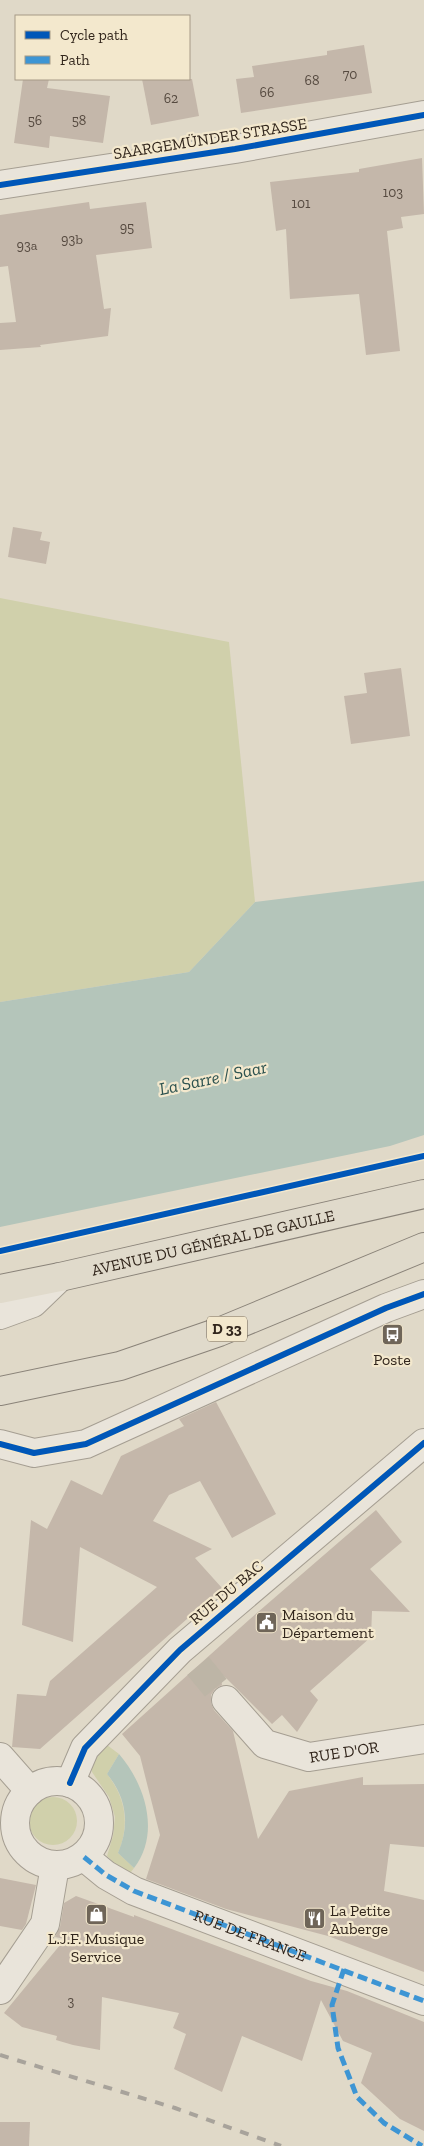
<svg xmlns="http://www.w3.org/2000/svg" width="424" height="2146" font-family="'Zilla Slab',serif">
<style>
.green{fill:#d0d0ab}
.water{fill:#b4c5ba}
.building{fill:#c4b7aa}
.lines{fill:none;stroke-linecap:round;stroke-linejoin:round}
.minor-tunnel{stroke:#bdb5a6;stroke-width:28;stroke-dasharray:28 14;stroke-linecap:butt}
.minor-casing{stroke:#a59e92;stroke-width:30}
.major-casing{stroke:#8a8379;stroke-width:30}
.minor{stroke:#e9e4da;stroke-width:28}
.major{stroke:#e0dacb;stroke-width:28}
.rail{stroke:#a8a39b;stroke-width:4;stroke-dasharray:9 9;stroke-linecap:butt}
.quiet{stroke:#3d95d4;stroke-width:5;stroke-dasharray:10 5;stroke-linecap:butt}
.cycleway-casing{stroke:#f3e8cd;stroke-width:9}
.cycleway{stroke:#0057b8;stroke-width:6}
.labels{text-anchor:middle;stroke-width:4.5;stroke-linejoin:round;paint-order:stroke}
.number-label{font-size:14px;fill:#564a40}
.shield{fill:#f3e8cd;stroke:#6c6051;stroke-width:1}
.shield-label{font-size:15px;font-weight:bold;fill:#32261c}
.street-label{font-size:16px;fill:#32261c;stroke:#f3e8cd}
.poi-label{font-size:16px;fill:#32261c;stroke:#f3e8cd}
.water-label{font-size:18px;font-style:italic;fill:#2c524f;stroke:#f3e8cd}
</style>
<rect width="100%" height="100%" fill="#e0d9c8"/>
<g class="green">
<polygon points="0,598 229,642 255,902 189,972 0,1002"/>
<path d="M107,1745L119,1754L107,1774C126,1798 130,1825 118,1853L134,1868L128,1876L107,1856L113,1836L115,1817L109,1797L92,1772L91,1763L94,1754Z"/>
<circle cx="53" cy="1821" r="24"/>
</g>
<g class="water">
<polygon points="424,881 424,1135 390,1146 0,1227 0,1002 189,972 255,902"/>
<path d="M119,1754C145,1784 161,1833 134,1868L118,1853C130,1825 127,1798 107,1774Z"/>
</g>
<g class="building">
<polygon points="364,45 372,93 241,113 236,79 254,77 252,66 327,55 327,51"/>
<polygon points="23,79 49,79 47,88 110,96 103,143 50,136 49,148 14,143"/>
<polygon points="142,79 192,79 199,116 151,125"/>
<polygon points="422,158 424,214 401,217 403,228 387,231 400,351 366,355 359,294 290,299 286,229 276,231 270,182 359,172 359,169"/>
<polygon points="89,202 90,209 146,202 152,248 96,255 104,309 111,308 108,336 40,345 41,347 0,350 0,323 16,322 8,266 0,267 0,215"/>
<polygon points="13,527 42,532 40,540 50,542 46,564 8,557"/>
<polygon points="401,668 410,736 351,744 344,696 367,693 364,673"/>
<polygon points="216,1402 276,1514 232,1538 200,1481 169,1495 153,1521 212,1549 195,1558 222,1588 40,1749 12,1747 17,1694 46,1696 50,1681 157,1587 80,1547 73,1642 22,1625 31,1520 47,1529 71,1480 102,1495 121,1456 184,1426 179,1419"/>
<polygon points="376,1510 402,1542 370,1569 410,1612 372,1611 371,1637 310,1691 318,1700 297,1732 282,1715 272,1724 220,1672 222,1685 215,1689 211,1695 211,1703 214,1710 233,1731 258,1839 289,1791 363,1777 363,1785 424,1784 424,1847 390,1844 384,1891 424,1900 424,1972 328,1936 226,1909 146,1879 160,1835 140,1756 122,1734 250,1619"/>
<polygon points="0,1878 36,1885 26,1924 22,1930 0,1926"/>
<polygon points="76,1896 134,1917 134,1915 311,1981 347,1991 424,2022 424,2131 400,2119 361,2083 372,2053 343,2041 321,2000 302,2061 242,2036 222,2092 174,2069 186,2034 173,2028 179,2013 102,1997 100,2050 73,2045 56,2040 57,2036 22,2027 4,2013 65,1939 55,1937 60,1927 64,1903"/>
<polygon points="0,2122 30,2122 29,2146 0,2146"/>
</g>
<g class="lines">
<polyline class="minor-tunnel" points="198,1666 226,1700"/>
<defs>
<g id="minor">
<polyline points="0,185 235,149 424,115"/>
<polyline points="0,1315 33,1303 60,1277"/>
<polyline points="0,1444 34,1453 86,1444 386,1308 424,1294"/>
<path id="s1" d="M226,1700L265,1744L309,1757L424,1739"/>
<polyline points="0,1757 30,1791"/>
<circle cx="57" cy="1823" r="42"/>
<polyline points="70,1783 85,1748 180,1650 424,1443"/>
<path id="s2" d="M84,1857L106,1875L134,1891L424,2001"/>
<polyline points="0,1990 45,1924 55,1866"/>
</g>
<g id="major">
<path id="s3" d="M0,1289L60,1277L424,1194"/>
<polyline points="0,1391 120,1366 219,1332 424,1247"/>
</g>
</defs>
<use href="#minor" class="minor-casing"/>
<use href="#major" class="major-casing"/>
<use href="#minor" class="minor"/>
<use href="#major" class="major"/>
<polyline class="rail" points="0,2055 175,2108 281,2146"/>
<g class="quiet">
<polyline points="84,1857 106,1875 134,1891 424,2001"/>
<polyline points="344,1969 332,2005 338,2048 357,2097 384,2123 422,2146"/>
</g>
<defs>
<g id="cycleway">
<polyline points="0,185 235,149 424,115"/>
<polyline points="0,1251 424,1156"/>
<polyline points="0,1444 34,1453 86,1444 386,1308 424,1294"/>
<polyline points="70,1783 85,1748 180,1650 424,1443"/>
</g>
</defs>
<use href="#cycleway" class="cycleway-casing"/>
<use href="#cycleway" class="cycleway"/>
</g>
<defs>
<symbol id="bus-square" viewBox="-11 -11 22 22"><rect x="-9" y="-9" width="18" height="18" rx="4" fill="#6f6558" stroke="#f3e8cd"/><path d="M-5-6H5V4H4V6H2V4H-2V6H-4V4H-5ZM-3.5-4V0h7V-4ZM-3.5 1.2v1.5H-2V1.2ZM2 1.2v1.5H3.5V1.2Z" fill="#fff"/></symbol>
<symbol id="civic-square" viewBox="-11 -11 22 22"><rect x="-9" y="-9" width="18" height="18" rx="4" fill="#6f6558" stroke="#f3e8cd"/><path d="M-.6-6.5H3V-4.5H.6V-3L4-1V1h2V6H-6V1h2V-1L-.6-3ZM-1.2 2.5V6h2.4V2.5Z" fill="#fff"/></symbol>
<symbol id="shop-square" viewBox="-11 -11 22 22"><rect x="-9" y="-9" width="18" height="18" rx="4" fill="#6f6558" stroke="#f3e8cd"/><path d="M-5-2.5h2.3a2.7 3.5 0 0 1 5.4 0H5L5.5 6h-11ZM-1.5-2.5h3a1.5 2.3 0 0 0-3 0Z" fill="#fff"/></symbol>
<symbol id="restaurant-square" viewBox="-11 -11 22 22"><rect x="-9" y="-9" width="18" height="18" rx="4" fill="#6f6558" stroke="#f3e8cd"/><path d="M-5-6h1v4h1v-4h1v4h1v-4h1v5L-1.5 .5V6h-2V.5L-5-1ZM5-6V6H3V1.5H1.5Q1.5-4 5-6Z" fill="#fff"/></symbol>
</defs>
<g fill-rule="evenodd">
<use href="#bus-square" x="380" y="1322" width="25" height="25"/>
<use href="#civic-square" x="254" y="1610" width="25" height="25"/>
<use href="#shop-square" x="84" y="1902" width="25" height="25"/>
<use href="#restaurant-square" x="302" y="1906" width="25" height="25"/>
</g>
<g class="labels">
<g class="number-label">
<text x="350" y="79">70</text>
<text x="312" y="85">68</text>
<text x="267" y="97">66</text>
<text x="171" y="103">62</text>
<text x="35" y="125">56</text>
<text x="79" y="125">58</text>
<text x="393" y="197">103</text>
<text x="301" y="208">101</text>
<text x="127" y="232">95</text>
<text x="72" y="244">93b</text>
<text x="27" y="250">93a</text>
<text x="71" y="2006">3</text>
</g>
<rect class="shield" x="207" y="1316.5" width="40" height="25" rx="4"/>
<g class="shield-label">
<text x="227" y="1334">D 33</text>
</g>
<g class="street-label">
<text transform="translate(210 138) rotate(-9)" y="6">SAARGEMÜNDER STRASSE</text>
<text dy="6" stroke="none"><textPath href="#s3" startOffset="218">AVENUE DU GÉNÉRAL DE GAULLE</textPath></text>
<text transform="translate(226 1592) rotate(-40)" y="6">RUE DU BAC</text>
<text dy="6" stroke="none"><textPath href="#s1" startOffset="140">RUE D'OR</textPath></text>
<text dy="6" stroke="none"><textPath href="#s2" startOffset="185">RUE DE FRANCE</textPath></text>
</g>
<g class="poi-label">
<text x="392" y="1365">Poste</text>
<text x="282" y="1620" text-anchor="start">Maison du<tspan x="282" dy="18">Département</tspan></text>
<text x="330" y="1916" text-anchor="start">La Petite<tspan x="330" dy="18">Auberge</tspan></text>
<text x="96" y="1944">L.J.F. Musique<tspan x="96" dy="18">Service</tspan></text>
</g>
<g class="water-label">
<text transform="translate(213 1078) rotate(-12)" y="6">La Sarre / Saar</text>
</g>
</g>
<rect x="15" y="15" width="175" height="65" fill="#f3e8cd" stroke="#a69a86"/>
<rect x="25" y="31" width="25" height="8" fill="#0057b8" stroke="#a69a86"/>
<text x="60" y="40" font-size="15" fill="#32261c">Cycle path</text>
<rect x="25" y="56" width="25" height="8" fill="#3d95d4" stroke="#a69a86"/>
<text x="60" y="65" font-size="15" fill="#32261c">Path</text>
</svg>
